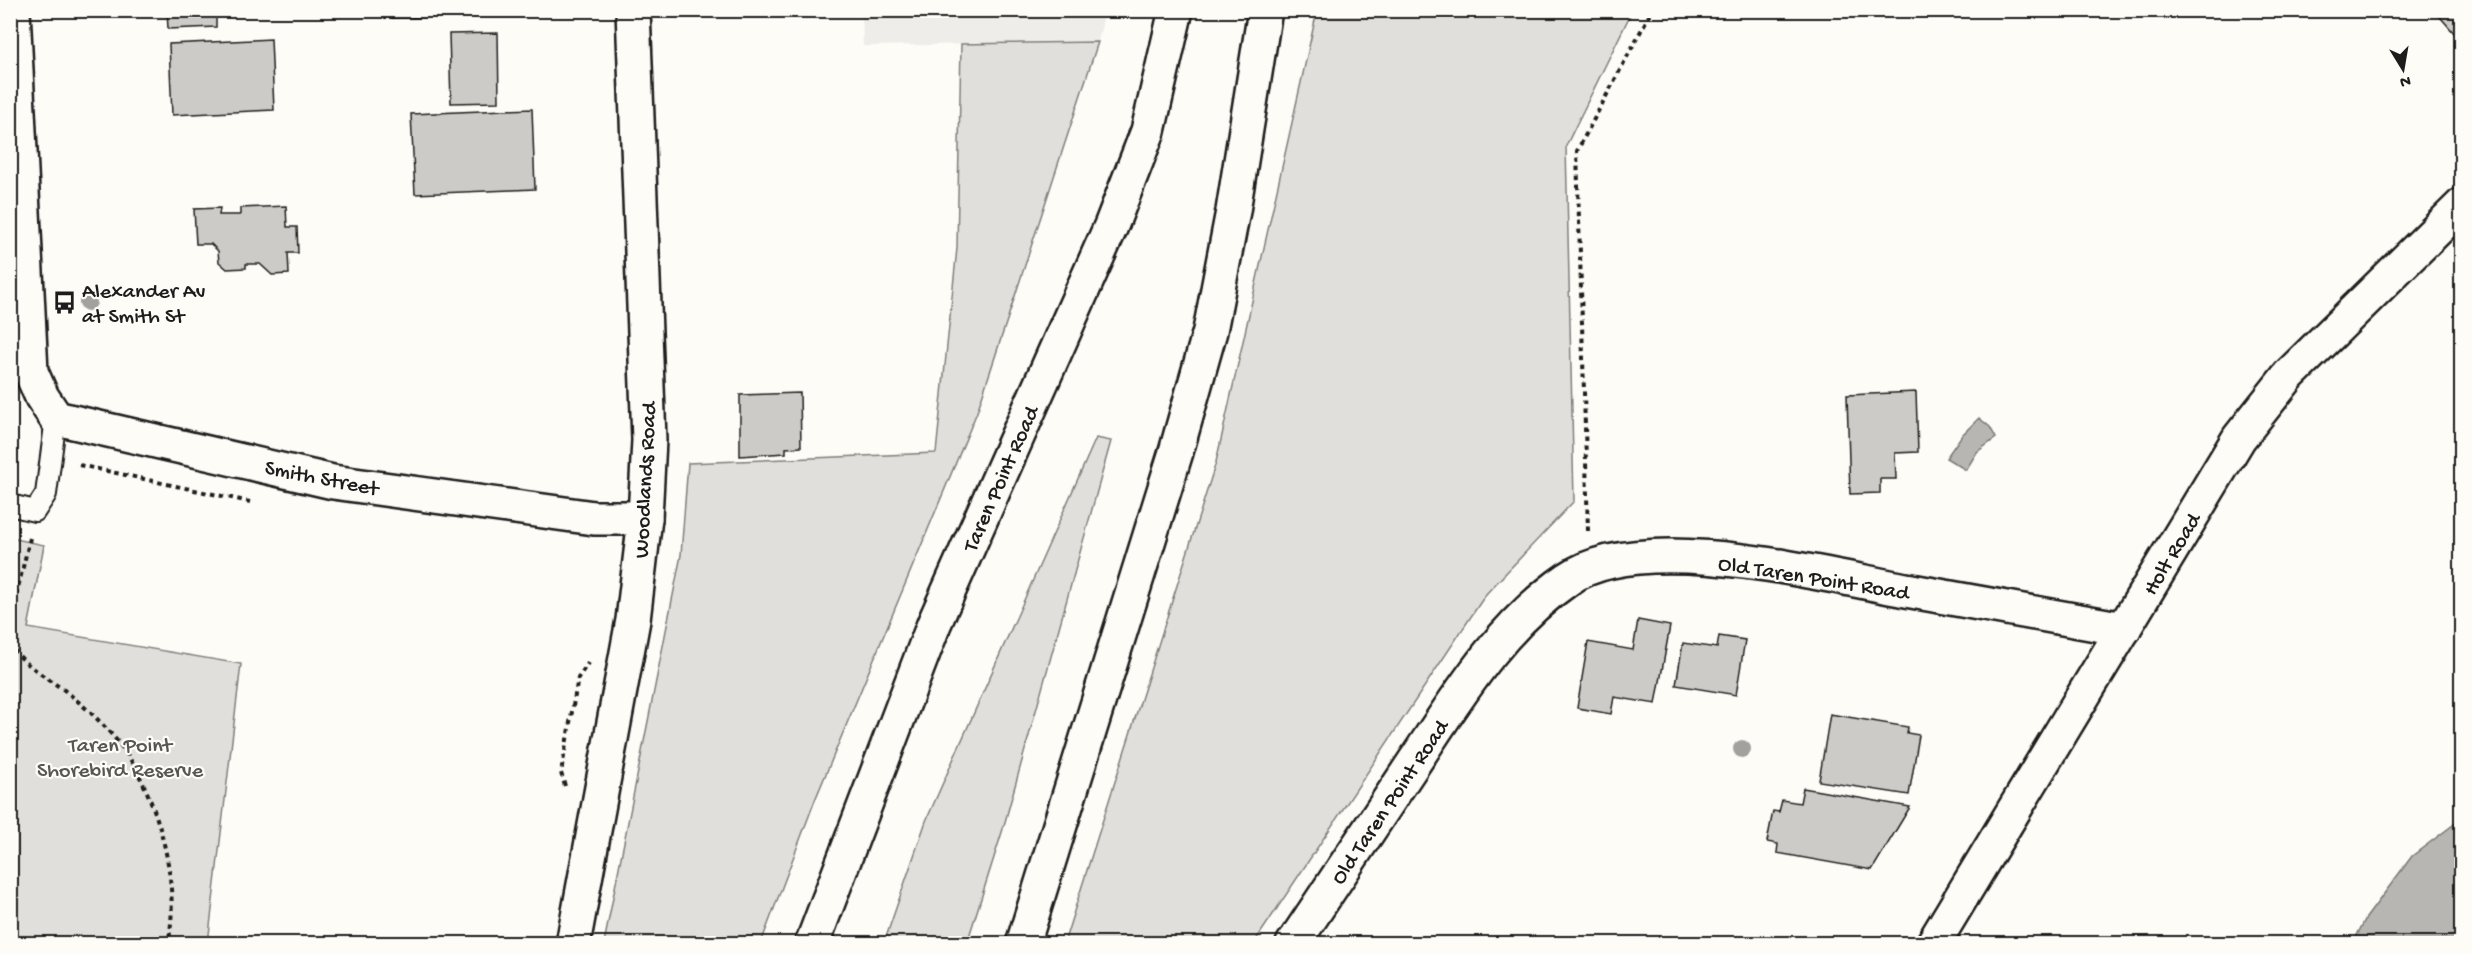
<svg xmlns="http://www.w3.org/2000/svg" width="2472" height="954" font-family="'Gochi Hand',sans-serif">
<style>
.built{fill:#eeede9}
.green{fill:#e0dfdb;stroke:#7e7e7c;stroke-width:1.5}
.water{fill:#b7b6b2;stroke:#797876;stroke-width:1.5}
.building{fill:#cccbc8;stroke:#1c1c1c;stroke-width:1.5}
.lines{fill:none;stroke-linecap:round;stroke-linejoin:round}
.service-casing{stroke:#1c1c1c;stroke-width:24}
.minor-casing{stroke:#1c1c1c;stroke-width:38}
.primary-casing{stroke:#1c1c1c;stroke-width:38}
.path{stroke:#1c1c1c;stroke-width:4;stroke-dasharray:4.5 4.5;stroke-linecap:butt}
.service{stroke:#fdfcf7;stroke-width:20}
.minor{stroke:#fdfcf7;stroke-width:33}
.primary{stroke:#fdfcf7;stroke-width:33}
.tree{fill:#a2a19e}
.labels{text-anchor:middle;stroke-width:4.5;stroke-linejoin:round;paint-order:stroke}
.poi-label{font-size:22px;fill:#1c1c1c;stroke:#fdfcf7;text-anchor:start}
.street-label{font-size:22px;fill:#1c1c1c;stroke:#fdfcf7}
.park-label{font-size:22px;fill:#575655;stroke:#fdfcf7}
</style>
<rect width="100%" height="100%" fill="#fdfcf7"/>
<filter id="ink" filterUnits="userSpaceOnUse"><feTurbulence type="fractalNoise" baseFrequency=".0167" numOctaves="2"/><feDisplacementMap in="SourceGraphic" scale="12" xChannelSelector="R" yChannelSelector="G"/><feConvolveMatrix kernelMatrix="1 2 1 2 8 2 1 2 1" color-interpolation-filters="sRGB"/></filter>
<g filter="url(#ink)">
<polygon class="built" points="862,11 1105,11 1098,42 863,46"/>
<g class="green">
<polygon points="1317,11 1632,11 1566,146 1574,501 1486,594 1254,943 1064,943 1216,462"/>
<polygon points="1098,42 977,412 815,800 761,943 604,943 681,555 688,463 936,453 957,248 961,44"/>
<polygon points="1096,438 1111,441 1003,829 967,943 884,943 926,821"/>
<polygon points="11,538 44,545 28,628 241,664 208,943 11,943"/>
</g>
<g class="water">
<polygon points="1979,418 1990,427 1996,438 1977,452 1966,470 1946,458 1962,435"/>
<polygon points="2461,819 2461,943 2353,943 2366,918 2412,856"/>
</g>
<g class="building">
<polygon points="167,10 216,10 216,27 168,29"/>
<polygon points="391,10 496,10 496,16 392,18"/>
<polygon points="2434,10 2462,10 2462,42"/>
<polygon points="498,33 499,102 451,103 449,34"/>
<polygon points="271,39 274,110 172,115 169,44"/>
<polygon points="532,109 535,189 415,194 411,114"/>
<polygon points="286,206 287,227 297,227 298,253 288,253 289,274 272,275 260,264 246,264 246,268 227,269 219,262 218,251 211,244 196,244 194,209 220,208 219,215 240,215 240,208"/>
<polygon points="1916,392 1918,452 1895,453 1896,479 1880,479 1880,493 1850,494 1847,395"/>
<polygon points="800,393 801,447 786,448 786,453 740,456 740,395"/>
<polygon points="1638,620 1670,626 1656,704 1614,697 1611,714 1577,708 1588,642 1633,650"/>
<polygon points="1719,636 1745,640 1736,695 1676,685 1683,643 1717,648"/>
<polygon points="1830,714 1908,727 1907,733 1919,735 1909,795 1819,781"/>
<polygon points="1803,788 1910,807 1872,870 1777,853 1778,844 1767,842 1773,811 1779,812 1782,800 1800,803"/>
</g>
<g class="lines">
<defs>
<polyline id="service" points="10,505 35,511 46,494 56,418"/>
<g id="minor">
<polyline points="13,10 31,372 42,397 56,418 333,482 594,518 645,518"/>
<polyline points="573,944 633,620 645,518 649,440 633,10"/>
<path d="M1293,944C1333,884 1373,824 1413,764C1458,696 1500,626 1568,579C1639,528 1824,575 1906,590C1979,603 2052,616 2124,629"/>
<polyline points="1933,944 2239,438 2289,375 2462,205"/>
</g>
<g id="primary">
<polyline points="812,944 934,624 1111,226 1148,131 1176,10"/>
<polyline points="1023,944 1176,452 1210,331 1233,211 1265,10"/>
</g>
</defs>
<use href="#service" class="service-casing"/>
<use href="#minor" class="minor-casing"/>
<use href="#primary" class="primary-casing"/>
<g class="path">
<polyline points="10,432 14,417"/>
<polyline points="79,465 250,502"/>
<polyline points="1588,531 1577,151 1652,10"/>
<polyline points="10,621 30,538"/>
<path d="M10,641C14,661 59,684 74,698C92,713 108,729 122,747C158,797 181,883 168,944"/>
<polyline points="565,786 561,773 578,678 588,663"/>
</g>
<use href="#service" class="service"/>
<use href="#minor" class="minor"/>
<use href="#primary" class="primary"/>
</g>
<g class="tree">
<circle cx="88" cy="302" r="9"/>
<circle cx="1742" cy="749" r="9"/>
</g>
</g>
<defs>
<symbol id="bus-bare" viewBox="-9 -9 18 18"><path d="M-5-6H5V4H4V6H2V4H-2V6H-4V4H-5ZM-3.5-4V0h7V-4ZM-3.5 1.2v1.5H-2V1.2ZM2 1.2v1.5H3.5V1.2Z" fill="#1c1c1c" stroke="#fdfcf7" stroke-width="2.5" paint-order="stroke"/></symbol>
</defs>
<g fill-rule="evenodd">
<use href="#bus-bare" x="48" y="286" width="33" height="33"/>
</g>
<g class="labels">
<g class="poi-label">
<text x="82" y="297">Alexander Av<tspan x="82" dy="25">at Smith St</tspan></text>
</g>
<g class="street-label">
<text transform="translate(322 476) rotate(11)" y="8">Smith Street</text>
<text transform="translate(999 478) rotate(-66)" y="8">Taren Point Road</text>
<text transform="translate(643 480) rotate(-87)" y="8">Woodlands Road</text>
<text transform="translate(2170 553) rotate(-59)" y="8">Holt Road</text>
<text transform="translate(1814 576) rotate(9)" y="8">Old Taren Point Road</text>
<text transform="translate(1388 801) rotate(-56)" y="8">Old Taren Point Road</text>
</g>
<g class="park-label">
<text x="120" y="751">Taren Point<tspan x="120" dy="25">Shorebird Reserve</tspan></text>
</g>
</g>
<rect width="2472" height="954" fill="none" stroke="#fdfcf7" stroke-width="36"/>
<rect x="18" y="18" width="2436" height="918" fill="none" stroke="#1c1c1c" stroke-width="2" filter="url(#ink)"/>
<g transform="translate(2403 69) rotate(169)" stroke="#fdfcf7" stroke-width="4.5" paint-order="stroke">
<path d="M0-4.5L10 22L0 15L-10 22Z" fill="#1c1c1c"/>
<text y="-9" font-size="16" font-weight="bold" text-anchor="middle" fill="#1c1c1c">N</text>
</g>
</svg>
